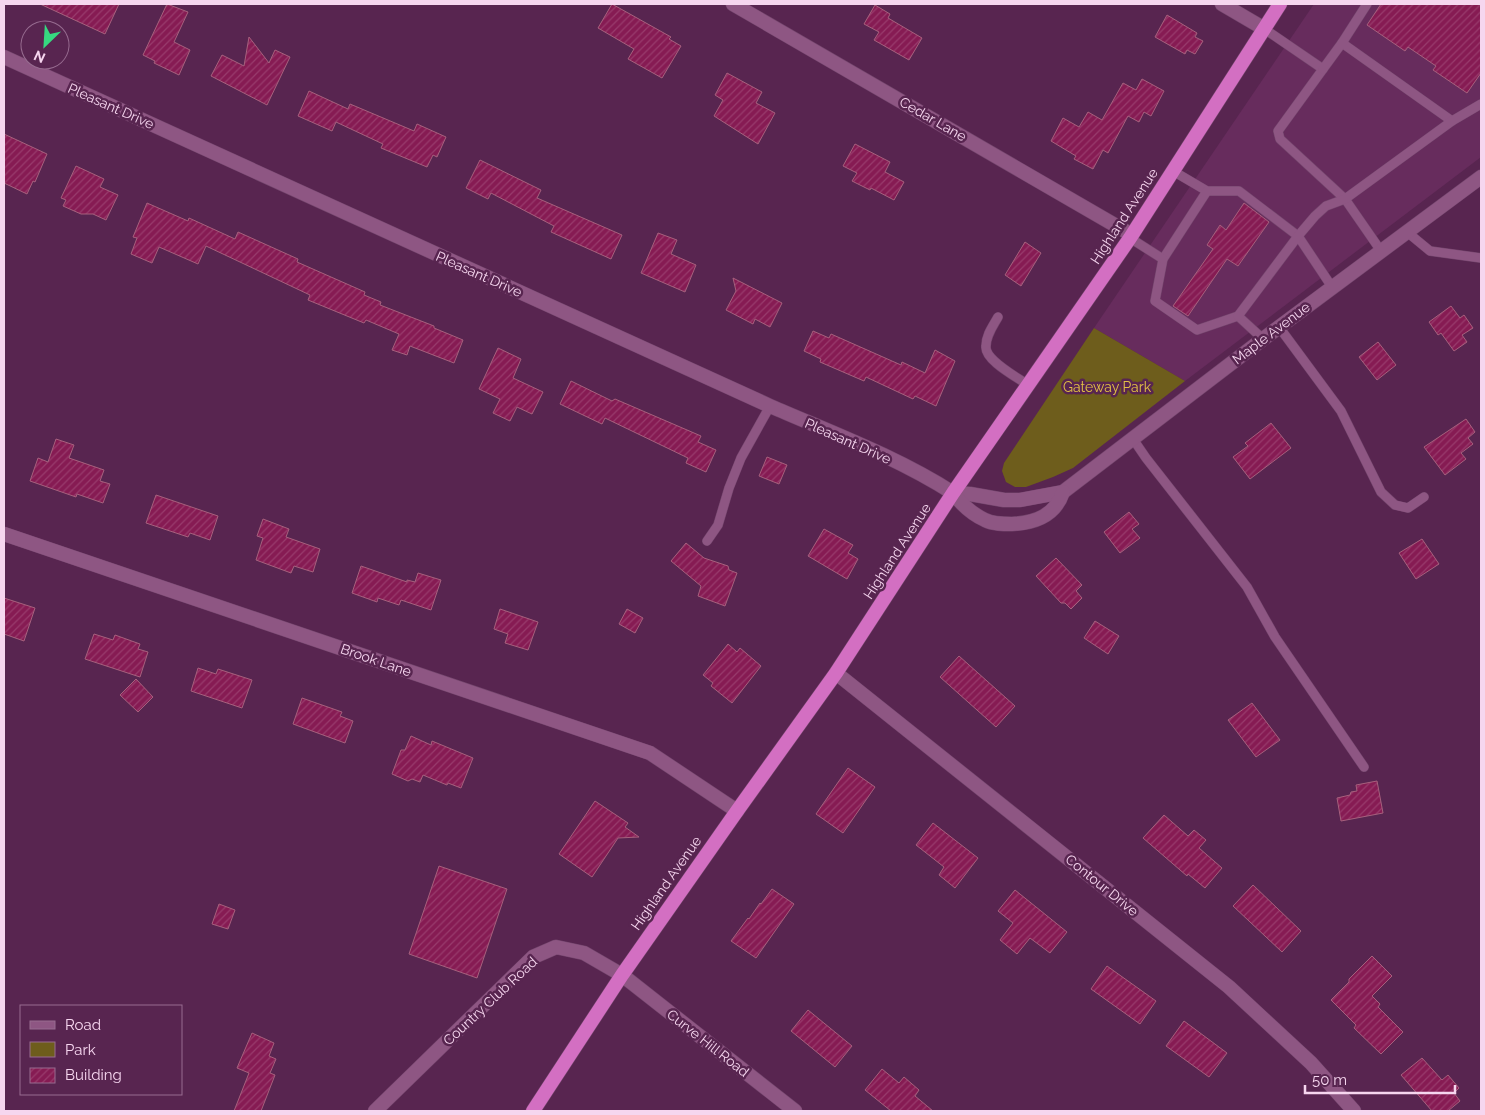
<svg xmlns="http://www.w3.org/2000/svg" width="1485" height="1115" font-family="Raleway,sans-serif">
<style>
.built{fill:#672c5d}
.park{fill:#6e5d1c}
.building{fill:url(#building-hatch);stroke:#a6607d}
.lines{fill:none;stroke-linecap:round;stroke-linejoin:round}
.service-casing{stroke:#74466d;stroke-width:10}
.minor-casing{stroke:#74466d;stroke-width:15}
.tertiary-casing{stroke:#74466d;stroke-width:15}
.trunk-casing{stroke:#74466d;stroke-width:15}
.service{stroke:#8e5683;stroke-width:9}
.minor{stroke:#8e5683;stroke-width:14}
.tertiary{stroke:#8e5683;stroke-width:14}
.trunk{stroke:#d36fc2;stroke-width:14}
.labels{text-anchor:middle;stroke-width:5;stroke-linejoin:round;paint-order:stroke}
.street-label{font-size:14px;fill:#f6d6ef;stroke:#582550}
.park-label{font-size:14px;fill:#e2c245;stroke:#582550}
</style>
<defs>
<pattern id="building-hatch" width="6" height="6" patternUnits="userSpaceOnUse" patternTransform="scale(1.25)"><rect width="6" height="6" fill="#861b53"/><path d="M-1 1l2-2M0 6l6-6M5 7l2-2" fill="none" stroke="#983b6c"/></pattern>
</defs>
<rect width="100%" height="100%" fill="#582550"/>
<polygon class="built" points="1314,4 1481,4 1481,157 1185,381 1094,328"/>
<polygon class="park" points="1094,328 1185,381 1073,468 1053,477 1026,487 1015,487 1006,482 1002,471 1004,463"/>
<g class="building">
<polygon points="40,4 119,4 105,34"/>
<polygon points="167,4 188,12 174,42 190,50 179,75 154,63 155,61 143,55"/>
<polygon points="612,4 671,37 669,39 681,46 662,78 628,59 634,49 598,28"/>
<polygon points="1381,4 1481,4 1481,73 1467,93 1433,70 1436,66 1408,47 1405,51 1367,25"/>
<polygon points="875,5 890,14 888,18 922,38 909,60 874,40 879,32 864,24"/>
<polygon points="1167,15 1197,33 1195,37 1203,41 1195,54 1187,50 1185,54 1155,37"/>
<polygon points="249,37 269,63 275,50 290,57 267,105 211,76 222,55 244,66"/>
<polygon points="727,73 762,92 756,103 775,113 758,144 714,116 723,100 715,95"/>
<polygon points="1142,79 1164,91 1151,116 1144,112 1139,122 1128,116 1108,153 1103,150 1093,169 1074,159 1076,156 1051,141 1063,118 1079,127 1088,112 1102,120 1123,83 1136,90"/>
<polygon points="309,91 348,109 350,104 414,131 417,124 446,137 437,157 433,155 427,167 381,148 383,144 336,122 332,131 298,116"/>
<polygon points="4,134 47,154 35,182 33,181 27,194 4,183"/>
<polygon points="855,144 890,162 885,172 904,182 894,200 871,188 870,190 852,181 857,173 843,166"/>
<polygon points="480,160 541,190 537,198 622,235 611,259 551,232 554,226 491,193 488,199 466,188"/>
<polygon points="76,166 104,179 100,187 118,195 106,220 93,214 81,214 63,206 66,200 61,198"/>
<polygon points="147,203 188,221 189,218 235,239 238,232 298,259 297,262 365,292 364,295 381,302 380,305 434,326 434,328 463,340 454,363 410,346 407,355 392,350 399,334 366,320 364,323 308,300 310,295 206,246 198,264 159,247 152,263 131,254 137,238 133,237"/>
<polygon points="1244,203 1269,222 1238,266 1227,259 1188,316 1173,306 1213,249 1207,245 1220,225 1226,230"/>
<polygon points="658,233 677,240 671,254 696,265 685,292 641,273"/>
<polygon points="1025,242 1041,253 1021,286 1005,275"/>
<polygon points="733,278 782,303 770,327 755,319 753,324 726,310 736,291"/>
<polygon points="1451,306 1460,318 1464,315 1473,328 1462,335 1467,342 1454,351 1441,333 1438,335 1429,322"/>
<polygon points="813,331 829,338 831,334 901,365 902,362 925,373 935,350 955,361 936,406 915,396 913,399 866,377 864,381 820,362 821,359 804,351"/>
<polygon points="1378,342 1396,365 1377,380 1359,357"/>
<polygon points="498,348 521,359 513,378 543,392 532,414 517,407 510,421 493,413 500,399 479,389"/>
<polygon points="571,381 612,401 615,399 701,436 698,442 716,450 706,472 686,463 688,458 605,418 602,424 560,404"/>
<polygon points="1466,419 1475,432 1468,438 1473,444 1461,453 1466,459 1445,475 1424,447"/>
<polygon points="1271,423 1291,448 1250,479 1233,457 1248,446 1245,443"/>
<polygon points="56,439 74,445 69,458 104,470 100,481 110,484 103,503 77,494 76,497 30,481 38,458 48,462"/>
<polygon points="767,457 787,465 779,484 759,476"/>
<polygon points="156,495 218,516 210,540 190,533 188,537 146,523"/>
<polygon points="1129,512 1139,524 1132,529 1140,538 1120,553 1104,532"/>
<polygon points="263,519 289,529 286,537 320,549 313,572 294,566 291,573 256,560 263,538 257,536"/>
<polygon points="824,529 853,545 848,553 858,559 847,579 808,556"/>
<polygon points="1422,539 1439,564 1416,579 1399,553"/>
<polygon points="686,543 704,558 728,566 729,570 737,573 725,606 698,596 701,586 671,561"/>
<polygon points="1056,558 1082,585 1076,591 1082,598 1071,609 1065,603 1061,603 1036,576"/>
<polygon points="361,566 407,582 407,580 415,582 418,573 441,580 431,610 401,600 399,605 378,598 377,602 352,593"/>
<polygon points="4,598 35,608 24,641 4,634"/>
<polygon points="500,609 538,622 528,650 505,643 508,634 494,629"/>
<polygon points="627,609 643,618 635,633 619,624"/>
<polygon points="1095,621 1119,636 1108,654 1084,638"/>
<polygon points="94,634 113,640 115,635 140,644 138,649 148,652 140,677 85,659"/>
<polygon points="728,644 737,652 740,648 761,666 732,703 711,686 713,683 703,675"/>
<polygon points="959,656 1015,706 996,727 940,677"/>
<polygon points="198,668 216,674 218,669 252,680 242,708 191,691"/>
<polygon points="136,679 153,697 138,712 120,695"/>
<polygon points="302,698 342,712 340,716 353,721 345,743 293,724"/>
<polygon points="1252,703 1280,740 1256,757 1228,720"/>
<polygon points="411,736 431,745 432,741 473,758 461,788 448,783 447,785 423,775 420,782 412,779 408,781 392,774 401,750 405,750"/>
<polygon points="848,768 875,787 843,833 816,814"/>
<polygon points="1377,781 1383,813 1341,821 1337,798 1350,795 1351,792 1357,791 1356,785"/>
<polygon points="595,801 628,823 625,827 639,837 618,838 592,877 559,854"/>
<polygon points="1164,815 1188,836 1194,830 1206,840 1199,848 1222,868 1205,888 1188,874 1187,876 1143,838"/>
<polygon points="933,823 978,858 955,888 939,875 944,867 916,845"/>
<polygon points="439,866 507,889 477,978 409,954"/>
<polygon points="1253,885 1301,931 1282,952 1233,906"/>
<polygon points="772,889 794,904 756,958 731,941 748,918 749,919 760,903 761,904"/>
<polygon points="1015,890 1067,932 1050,953 1030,938 1017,954 1000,940 1013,923 998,911"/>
<polygon points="219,904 235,910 228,929 212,924"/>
<polygon points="1372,956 1392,976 1372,996 1380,1004 1378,1007 1403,1032 1381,1054 1354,1028 1356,1025 1331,1000 1349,982 1349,979"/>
<polygon points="1107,966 1156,1001 1140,1024 1091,989"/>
<polygon points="808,1010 852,1046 835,1067 791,1031"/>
<polygon points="1184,1021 1227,1053 1209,1077 1166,1046"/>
<polygon points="252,1033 274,1043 269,1056 276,1059 270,1073 275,1075 261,1111 234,1111 249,1073 237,1068"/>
<polygon points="1422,1058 1442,1080 1448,1075 1459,1088 1454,1093 1460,1101 1448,1111 1432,1111 1401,1075"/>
<polygon points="882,1069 899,1083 904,1077 919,1090 915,1096 933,1111 891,1111 865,1090"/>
</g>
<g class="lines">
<defs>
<g id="service">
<polyline points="1263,28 1323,69 1278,131 1280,139 1345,199 1381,251"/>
<polyline points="1342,43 1452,121"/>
<polyline points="1323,69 1342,43 1367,4"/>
<polyline points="1173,171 1207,191 1239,191 1298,236 1332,287"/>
<polyline points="1207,191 1163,259 1155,301 1197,330 1238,316 1263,339"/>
<polyline points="1407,232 1430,251 1481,258"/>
<polyline points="1130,238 1163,259"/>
<polyline points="1238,316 1298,236 1315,216 1326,206 1345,199 1452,121 1481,104"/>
<path d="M998,317C993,326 986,335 986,346C984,360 1017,377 1028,385"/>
<polyline points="1279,327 1341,411 1381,492 1395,505 1408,508 1424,497"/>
<polyline points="1133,439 1146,458 1247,587 1275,637 1364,767"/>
<polyline points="707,541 718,525 729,488 741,458 770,406"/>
</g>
<g id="minor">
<polyline points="733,4 1132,235"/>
<polyline points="1222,4 1263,28"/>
<path d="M4,57L770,406C832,433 897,457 953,493"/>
<polyline points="4,534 650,753 737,811"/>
<polyline points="836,673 1229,987 1311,1063 1354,1111"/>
<polyline points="622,975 795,1111"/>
</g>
<g id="tertiary">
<polyline points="953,493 970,494 1004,500 1020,500 1063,492 1263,339 1481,177"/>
<path d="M953,493C962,505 972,514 985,520C993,524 1003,524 1012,524C1035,523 1055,516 1063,492"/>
<polyline points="375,1111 533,957 556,947 584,953 622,975"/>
</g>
<polyline id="trunk" points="533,1111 622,975 737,811 836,673 953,493 1130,238 1280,4"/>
</defs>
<use href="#service" class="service-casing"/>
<use href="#minor" class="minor-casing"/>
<use href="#tertiary" class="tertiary-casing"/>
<use href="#trunk" class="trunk-casing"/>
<use href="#service" class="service"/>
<use href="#minor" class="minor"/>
<use href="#tertiary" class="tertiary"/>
<use href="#trunk" class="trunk"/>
</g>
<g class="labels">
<g class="street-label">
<text transform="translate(111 106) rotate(24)" y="5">Pleasant Drive</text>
<text transform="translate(933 119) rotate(30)" y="5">Cedar Lane</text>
<text transform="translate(1124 216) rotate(-57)" y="5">Highland Avenue</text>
<text transform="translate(479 274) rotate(24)" y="5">Pleasant Drive</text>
<text transform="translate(1271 333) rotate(-37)" y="5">Maple Avenue</text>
<text transform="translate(848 441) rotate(24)" y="5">Pleasant Drive</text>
<text transform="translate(897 551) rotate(-57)" y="5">Highland Avenue</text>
<text transform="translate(376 660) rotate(19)" y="5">Brook Lane</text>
<text transform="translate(666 883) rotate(-55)" y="5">Highland Avenue</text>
<text transform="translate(1102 885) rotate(39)" y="5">Contour Drive</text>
<text transform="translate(490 1001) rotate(-43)" y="5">Country Club Road</text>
<text transform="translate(708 1043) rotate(38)" y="5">Curve Hill Road</text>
</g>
<g class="park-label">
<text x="1107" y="392">Gateway Park</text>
</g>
</g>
<rect width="1485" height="1115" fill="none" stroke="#f6d6ef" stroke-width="10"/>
<rect x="20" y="1005" width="162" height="90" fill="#582550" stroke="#976c90"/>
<rect x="30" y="1021" width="25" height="8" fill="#8e5683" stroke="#976c90"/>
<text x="65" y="1030" font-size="15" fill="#f6d6ef">Road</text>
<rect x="30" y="1042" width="25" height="15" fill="#6e5d1c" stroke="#976c90"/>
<text x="65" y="1055" font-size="15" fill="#f6d6ef">Park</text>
<rect x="30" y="1068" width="25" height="15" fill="url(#building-hatch)" stroke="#976c90"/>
<text x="65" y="1080" font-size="15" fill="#f6d6ef">Building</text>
<g transform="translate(45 45) rotate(205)"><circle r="24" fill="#582550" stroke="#976c90"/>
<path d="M0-4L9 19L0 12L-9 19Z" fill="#36d880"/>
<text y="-8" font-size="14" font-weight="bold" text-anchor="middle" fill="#f6d6ef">N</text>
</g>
<path d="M1305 1085v8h150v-8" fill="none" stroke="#f6d6ef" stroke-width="2.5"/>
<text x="1312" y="1085" font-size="15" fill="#f6d6ef" stroke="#582550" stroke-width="4" paint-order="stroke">50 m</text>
</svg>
